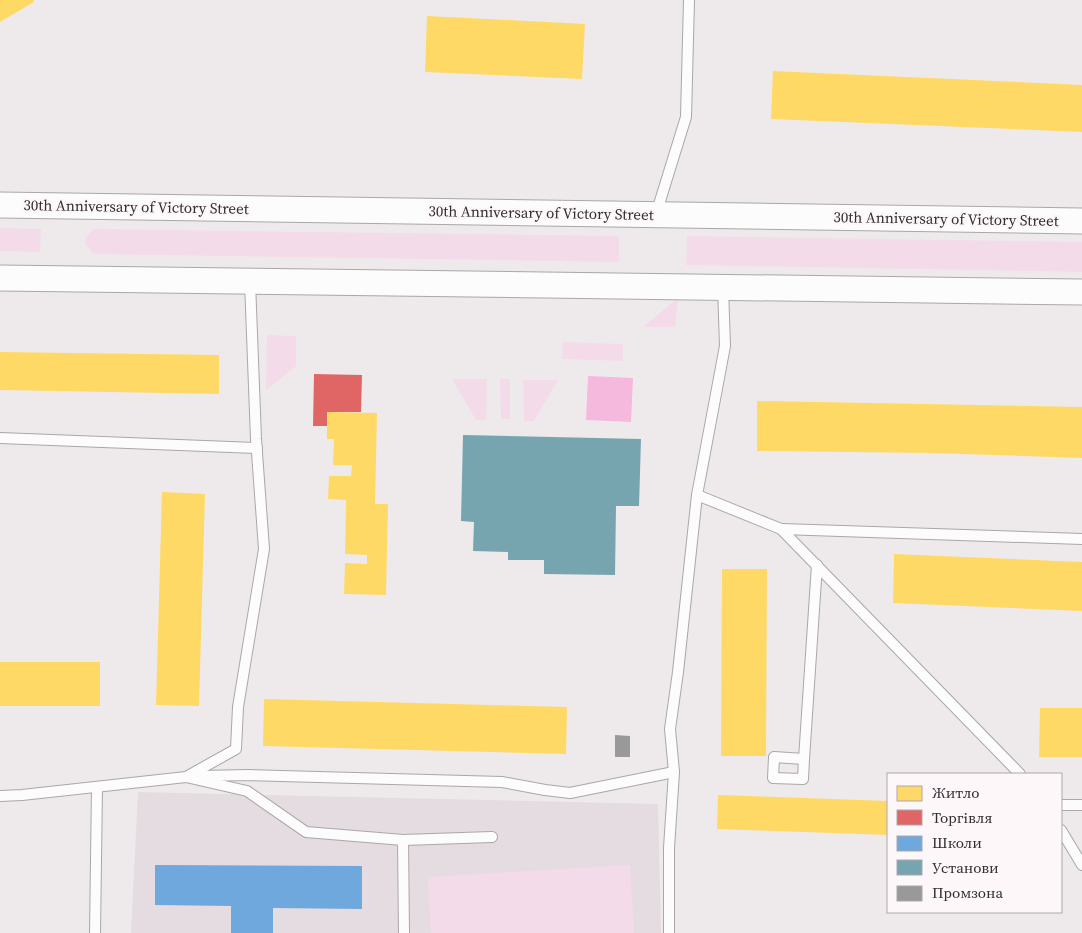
<svg xmlns="http://www.w3.org/2000/svg" width="1082" height="933" font-family="'Source Serif 4',serif">
<style>
.built{fill:#e4dce1}
.green{fill:#f4dbea}
.water{fill:#f4b9dd}
.homes{fill:#ffd966}
.shops{fill:#e06666}
.schools{fill:#6fa8dc}
.public{fill:#76a5af}
.industry{fill:#999}
.lines{fill:none;stroke-linecap:round;stroke-linejoin:round}
.service-casing{stroke:#aaa7a9;stroke-width:12}
.tertiary-casing{stroke:#aaa7a9;stroke-width:27}
.service{stroke:#fcfcfc;stroke-width:10}
.tertiary{stroke:#fcfcfc;stroke-width:25}
.labels{text-anchor:middle;stroke-width:5;stroke-linejoin:round;paint-order:stroke}
.street-label{font-size:15px;fill:#302e2f;stroke:#fdf7fa}
</style>
<rect width="100%" height="100%" fill="#eeeaec"/>
<polygon class="built" points="138,792 658,804 661,933 131,933"/>
<g class="green">
<polygon points="0,228 41,229 40,252 0,251"/>
<polygon points="93,229 619,236 619,262 93,254 85,243 86,237"/>
<polygon points="687,236 1082,242 1082,272 686,265"/>
<polygon points="678,298 675,327 643,327"/>
<polygon points="267,335 296,336 296,366 266,390"/>
<polygon points="563,342 623,344 623,361 562,359"/>
<polygon points="452,379 487,379 486,420 476,420"/>
<polygon points="500,379 510,379 510,419 501,419"/>
<polygon points="523,380 558,380 534,421 524,421"/>
<polygon points="630,865 634,933 431,933 428,877"/>
</g>
<polygon class="water" points="588,376 633,378 631,422 586,420"/>
<g class="homes">
<polygon points="0,0 33,0 34,2 0,22"/>
<polygon points="427,16 585,24 582,79 425,72"/>
<polygon points="773,71 1082,85 1082,132 771,119"/>
<polygon points="0,352 219,355 219,394 0,390"/>
<polygon points="757,401 1082,407 1082,458 932,453 757,451"/>
<polygon points="327,412 377,413 375,504 388,504 386,595 344,594 345,563 367,564 367,555 345,554 346,500 328,499 329,476 351,476 352,465 333,465 334,439 327,439"/>
<polygon points="162,492 205,494 199,706 156,705"/>
<polygon points="894,554 1082,562 1082,611 893,603"/>
<polygon points="722,569 767,569 766,756 721,756"/>
<rect x="0" y="662" width="100" height="44"/>
<polygon points="264,699 567,707 566,754 263,746"/>
<polygon points="1040,708 1082,708 1082,757 1039,757"/>
<polygon points="718,795 888,801 888,835 717,829"/>
</g>
<polygon class="shops" points="314,374 362,375 361,412 327,412 327,426 313,426"/>
<polygon class="schools" points="155,865 362,866 362,909 273,908 273,933 231,933 231,906 155,905"/>
<polygon class="public" points="463,435 641,439 639,506 616,506 615,575 544,574 544,560 508,560 508,552 473,551 474,522 461,521"/>
<polygon class="industry" points="615,735 630,736 630,757 615,757"/>
<g class="lines">
<defs>
<g id="service">
<polyline points="656,214 686,117 689,0"/>
<polyline points="723,287 725,346 697,495 781,529 1020,774"/>
<polyline points="0,438 257,448"/>
<polyline points="781,529 1082,539"/>
<polyline points="804,759 774,757 773,778 803,779 804,759 817,565"/>
<polyline points="201,776 249,775 502,782 545,790 570,793 674,772"/>
<polyline points="186,777 236,749 238,707 264,549 256,439 250,282"/>
<polyline points="0,796 22,795 186,777 247,791 306,832 403,840 404,933"/>
<polyline points="1061,805 1082,805"/>
<polyline points="1061,830 1082,865"/>
<polyline points="403,840 492,837"/>
<polyline points="95,933 97,787"/>
<polyline points="669,933 669,848 674,772 670,729 678,672 697,495"/>
</g>
<g id="tertiary">
<polyline points="0,205 1082,221"/>
<polyline points="0,278 1082,292"/>
</g>
</defs>
<use href="#service" class="service-casing"/>
<use href="#tertiary" class="tertiary-casing"/>
<use href="#service" class="service"/>
<use href="#tertiary" class="tertiary"/>
</g>
<g class="labels">
<g class="street-label">
<text transform="translate(136 207) rotate(1)" y="5">30th Anniversary of Victory Street</text>
<text transform="translate(541 213) rotate(1)" y="5">30th Anniversary of Victory Street</text>
<text transform="translate(946 219) rotate(1)" y="5">30th Anniversary of Victory Street</text>
</g>
</g>
<rect x="887" y="773" width="175" height="140" fill="#fdf7fa" stroke="#aba7a9"/>
<rect x="897" y="786" width="25" height="15" fill="#ffd966" stroke="#aba7a9"/>
<text x="932" y="798" font-size="15" fill="#302e2f">Житло</text>
<rect x="897" y="810" width="25" height="15" fill="#e06666" stroke="#aba7a9"/>
<text x="932" y="823" font-size="15" fill="#302e2f">Торгівля</text>
<rect x="897" y="836" width="25" height="15" fill="#6fa8dc" stroke="#aba7a9"/>
<text x="932" y="848" font-size="15" fill="#302e2f">Школи</text>
<rect x="897" y="860" width="25" height="15" fill="#76a5af" stroke="#aba7a9"/>
<text x="932" y="873" font-size="15" fill="#302e2f">Установи</text>
<rect x="897" y="886" width="25" height="15" fill="#999999" stroke="#aba7a9"/>
<text x="932" y="898" font-size="15" fill="#302e2f">Промзона</text>
</svg>
